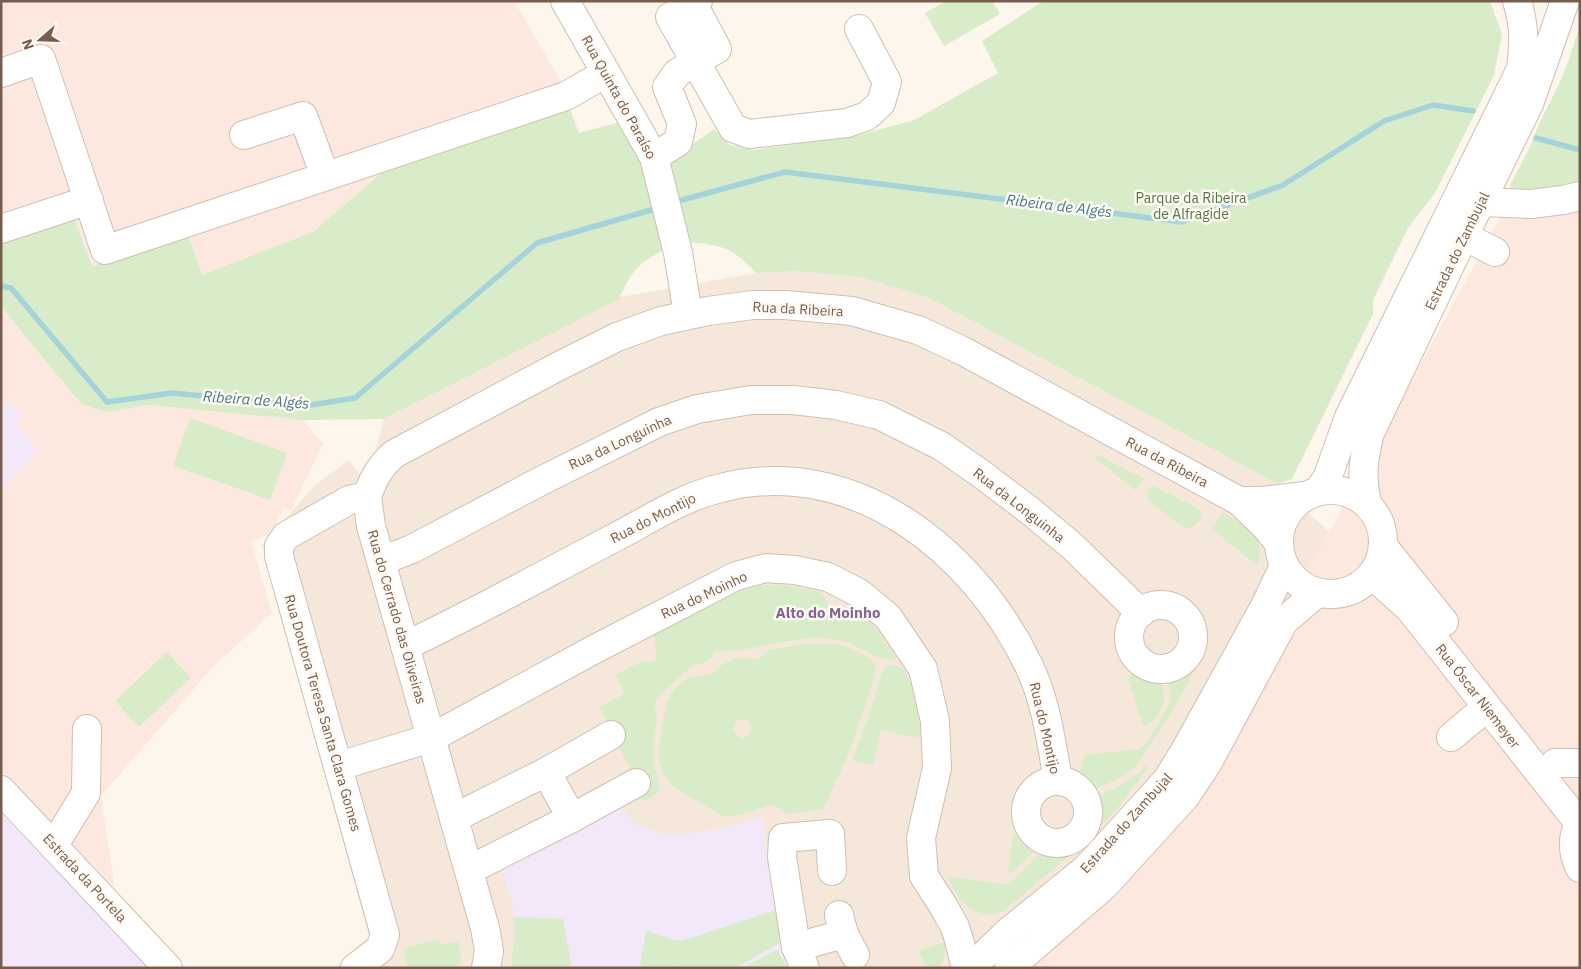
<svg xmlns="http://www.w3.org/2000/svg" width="1581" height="969" font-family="'IBM Plex Sans',sans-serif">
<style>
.residential{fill:#f5e8da}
.commercial{fill:#fde8e0}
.education{fill:#f3e8fa}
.green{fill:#d8ecc9;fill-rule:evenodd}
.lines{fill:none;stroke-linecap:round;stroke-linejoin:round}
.stream{stroke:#a5d3da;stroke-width:5.5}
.minor-casing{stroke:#d1beb0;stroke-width:30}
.minor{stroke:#fff;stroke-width:28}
.labels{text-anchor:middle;stroke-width:5;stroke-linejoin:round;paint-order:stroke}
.street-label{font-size:14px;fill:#7a5c4d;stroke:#fffaf3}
.park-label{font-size:14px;fill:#537a41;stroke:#fffaf3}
.water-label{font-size:15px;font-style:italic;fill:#437c86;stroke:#fffaf3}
.neighbourhood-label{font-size:15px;font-weight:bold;fill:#846695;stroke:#fffaf3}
</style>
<rect width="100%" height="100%" fill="#fdf6ec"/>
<polygon class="residential" points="796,271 860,277 927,297 1278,484 1329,532 1200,749 996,968 790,968 782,953 780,943 762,817 720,829 686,834 659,834 633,823 502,867 512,901 515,928 511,968 334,968 369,936 262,545 314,486 349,460 366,483 384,419 620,297 756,273"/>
<g class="commercial">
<polygon points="1,1 514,1 562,83 392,164 313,232 202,275 188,234 92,266 75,221 1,239"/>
<polygon points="1580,186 1580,968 996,968 1200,749 1329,532 1513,194"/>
<polygon points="1,308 82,405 109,412 148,405 303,420 323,444 291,510 284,507 274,529 278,531 251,541 272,613 212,668 101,796 115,888 1,771"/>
</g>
<g class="education">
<polygon points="1,397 22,415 16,423 38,450 1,491"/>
<polygon points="619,803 634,823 659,834 686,834 720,829 762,817 780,943 782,953 790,968 511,968 515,928 512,901 502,867"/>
<polygon points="1,812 149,968 1,968"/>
</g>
<g class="green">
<polygon points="946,1 992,1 1000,14 944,46 925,13"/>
<path d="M1043,1H1489L1491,4L1502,34L1494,75L1435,193L1408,228L1373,300V314L1292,479L1278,484L927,297L860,277L796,271L756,273C735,250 723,244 691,243L667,163L714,129L730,145L754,150L859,135L914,120L998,73L982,41Z"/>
<polygon points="1580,25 1580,186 1513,194 1510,185 1528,151 1539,124 1561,80 1569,59"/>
<path d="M568,104L579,133L617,123L642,162L663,250C635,266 632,271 619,299L384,419L303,420L148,405L109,412L82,405L1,307V239L62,217L75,221L92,266L188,234L202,275L313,232L392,164Z"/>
<polygon points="190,418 287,453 270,500 173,466"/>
<polygon points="1098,455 1144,479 1135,490 1096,459 1095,457"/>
<path d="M1154,486L1198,508C1206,516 1196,526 1187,529L1184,528L1149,501L1147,494L1148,490Z"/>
<path d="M1223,513C1244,524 1266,536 1258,564L1254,563L1211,528Z"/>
<path d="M763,585H784L821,592C825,596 826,601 829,606C837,618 857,619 870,620L896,658L891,660L877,657L844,641L817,637L783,642L742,650L715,652L709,661L692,666L656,699L655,706L657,719L653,749L654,763L660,789C653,799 645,803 633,799L638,784L599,707L625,694L615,675L642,661L648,663L655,661L657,656L654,634C690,615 723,594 763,585Z"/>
<path d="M802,644H834L844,646L871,659L875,665L876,670L870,692L847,758L823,809L787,814L780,808L771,805C755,809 737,819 721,815L673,787L663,773L659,762V748L667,701L671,693L680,683L690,677L709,675L714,672L723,664L731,660L745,657L755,660L760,658L769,650ZM741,719C764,722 743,752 733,730L736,721Z"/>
<polygon points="167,652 191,678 139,727 115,701"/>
<polygon points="1196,664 1192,676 1165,723 1136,766 1116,780 1095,789 1089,778 1080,770 1085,755 1139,749 1148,742 1170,702 1171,696 1168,680 1182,676"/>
<polygon points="890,665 897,666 903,668 912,684 921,723 919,736 916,738 881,730 873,765 852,760 868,718 884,668"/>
<path d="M1132,674L1149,680L1162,681C1162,686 1164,692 1164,697C1164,707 1155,724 1145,726L1143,725L1128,679L1129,677Z"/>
<path d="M1145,766H1147V769L1121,804L1089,839L1005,910C999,914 993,916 986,914C964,911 956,894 947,876L1008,885L1044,850C1076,860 1103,826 1094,796C1114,790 1130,781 1145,766Z"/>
<polygon points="1015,834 1033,852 1013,872 1008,873 1013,836"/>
<polygon points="776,910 780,943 735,968 675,968 674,965 665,968 643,968 640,964 646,931 677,941 691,938"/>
<polygon points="513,917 563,919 572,968 511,968 515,928"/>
<polygon points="439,939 441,945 458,941 461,956 459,968 410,968 407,964 403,949"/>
<path d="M945,942C946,951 944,960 939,968H927L918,951Z"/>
<polygon points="777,949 787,968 743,968"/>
</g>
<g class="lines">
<g class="stream">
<polyline points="1536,138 1580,150"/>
<polyline points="682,200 785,172 1182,222 1283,185 1384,121 1433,105 1473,111"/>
<polyline points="1,286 11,288 107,402 172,393 305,406 355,398 537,243 651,210"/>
</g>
<defs>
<g id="minor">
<polyline points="565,1 654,157 678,253 688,314"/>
<polyline points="698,1 670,17 733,128 749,134 847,123 867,116 881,103 887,82 859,29"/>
<polyline points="1,73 41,59 105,250 566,96 606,73"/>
<polyline points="244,135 303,116 325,176"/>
<polyline points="654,157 678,142 682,124 667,87 677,73 717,49 693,4"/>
<polyline points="1481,202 1531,204 1563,200 1580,196"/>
<polyline points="1,229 89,200"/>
<polyline points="1464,236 1495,252"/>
<circle cx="1331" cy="542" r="52"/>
<path d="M1319,490L1328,476L1349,417L1521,69C1524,43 1525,27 1517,1"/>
<path d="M367,496C374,478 379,467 394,454L559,366L617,337L661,321L708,311L753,305H785L852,311L918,330L963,351L1239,501L1265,526L1278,542"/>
<polyline points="367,496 371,526 485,928 489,951 486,968"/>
<polyline points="1239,501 1262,501 1305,496"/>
<path d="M1367,503C1361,475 1363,460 1370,433L1464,236L1529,104L1565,1"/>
<polyline points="1383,546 1444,622"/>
<polyline points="381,561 412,549 539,482 659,422 697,409 751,400 793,400 836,405 879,415 941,446 980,473 1029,510 1072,546 1141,613"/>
<polyline points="1372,575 1409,608 1579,823"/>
<circle cx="1161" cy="637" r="32"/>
<path d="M405,646C475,613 543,575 612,539C647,521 682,497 721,488C853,454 973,550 1028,664C1046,700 1051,741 1058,780"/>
<polyline points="1451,737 1487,707"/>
<polyline points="1555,763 1580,763"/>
<polyline points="339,766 431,738 595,649 736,576 766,568 795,570 828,577 859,593 888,617 923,669 935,721 937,768 921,838 924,876 944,907 955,927 959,940 966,968"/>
<polyline points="546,772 572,818"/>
<circle cx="1057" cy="812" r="31"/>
<polyline points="1,790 168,968"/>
<polyline points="454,818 546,772 611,735"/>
<path d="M1580,822C1571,838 1572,852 1580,868"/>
<polyline points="54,845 86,793 87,729"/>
<polyline points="469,870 572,818 636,783"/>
<polyline points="844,934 855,955"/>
<polyline points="796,947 844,934 839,915"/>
<polyline points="355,968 380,949 385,935 279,556 279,546 286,536 349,500 367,496"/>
<polyline points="805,968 796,947 782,857 783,838 830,834 832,871"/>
<polyline points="971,968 1008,932 1086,869 1167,780 1186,749 1265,606 1284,566"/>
<polyline points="1009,968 1104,886 1185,797 1207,764 1284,621 1317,593"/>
</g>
</defs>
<use href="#minor" class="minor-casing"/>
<use href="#minor" class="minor"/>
</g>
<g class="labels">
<g class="street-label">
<text transform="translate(619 97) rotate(61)" y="5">Rua Quinta do Paraíso</text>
<text transform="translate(1457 251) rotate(-64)" y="5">Estrada do Zambujal</text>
<text transform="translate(798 309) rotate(3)" y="5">Rua da Ribeira</text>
<text transform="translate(620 442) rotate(-25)" y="5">Rua da Longuinha</text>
<text transform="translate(1167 462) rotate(28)" y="5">Rua da Ribeira</text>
<text transform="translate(1019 505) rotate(38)" y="5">Rua da Longuinha</text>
<text transform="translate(653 518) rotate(-27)" y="5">Rua do Montijo</text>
<text transform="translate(704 595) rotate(-25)" y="5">Rua do Moinho</text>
<text transform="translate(397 617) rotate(74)" y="5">Rua do Cerrado das Oliveiras</text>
<text transform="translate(1478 696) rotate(52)" y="5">Rua Óscar Niemeyer</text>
<text transform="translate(323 713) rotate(74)" y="5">Rua Doutora Teresa Santa Clara Gomes</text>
<text transform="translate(1045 728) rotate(77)" y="5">Rua do Montijo</text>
<text transform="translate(1126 823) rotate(-48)" y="5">Estrada do Zambujal</text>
<text transform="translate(85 878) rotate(47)" y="5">Estrada da Portela</text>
</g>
<g class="park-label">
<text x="1191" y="203">Parque da Ribeira<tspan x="1191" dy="16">de Alfragide</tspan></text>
</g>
<g class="water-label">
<text transform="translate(1059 206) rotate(7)" y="5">Ribeira de Algés</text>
<text transform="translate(256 400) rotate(4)" y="5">Ribeira de Algés</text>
</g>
<g class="neighbourhood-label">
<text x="828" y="618">Alto do Moinho</text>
</g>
</g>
<rect width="1581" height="969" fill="none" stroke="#7a5c4d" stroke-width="5"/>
<g transform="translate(40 40) rotate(250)" stroke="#fffaf3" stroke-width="4" paint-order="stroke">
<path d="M0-4L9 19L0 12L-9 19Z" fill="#7a5c4d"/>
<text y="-8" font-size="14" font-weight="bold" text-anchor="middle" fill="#7a5c4d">N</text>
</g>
</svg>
